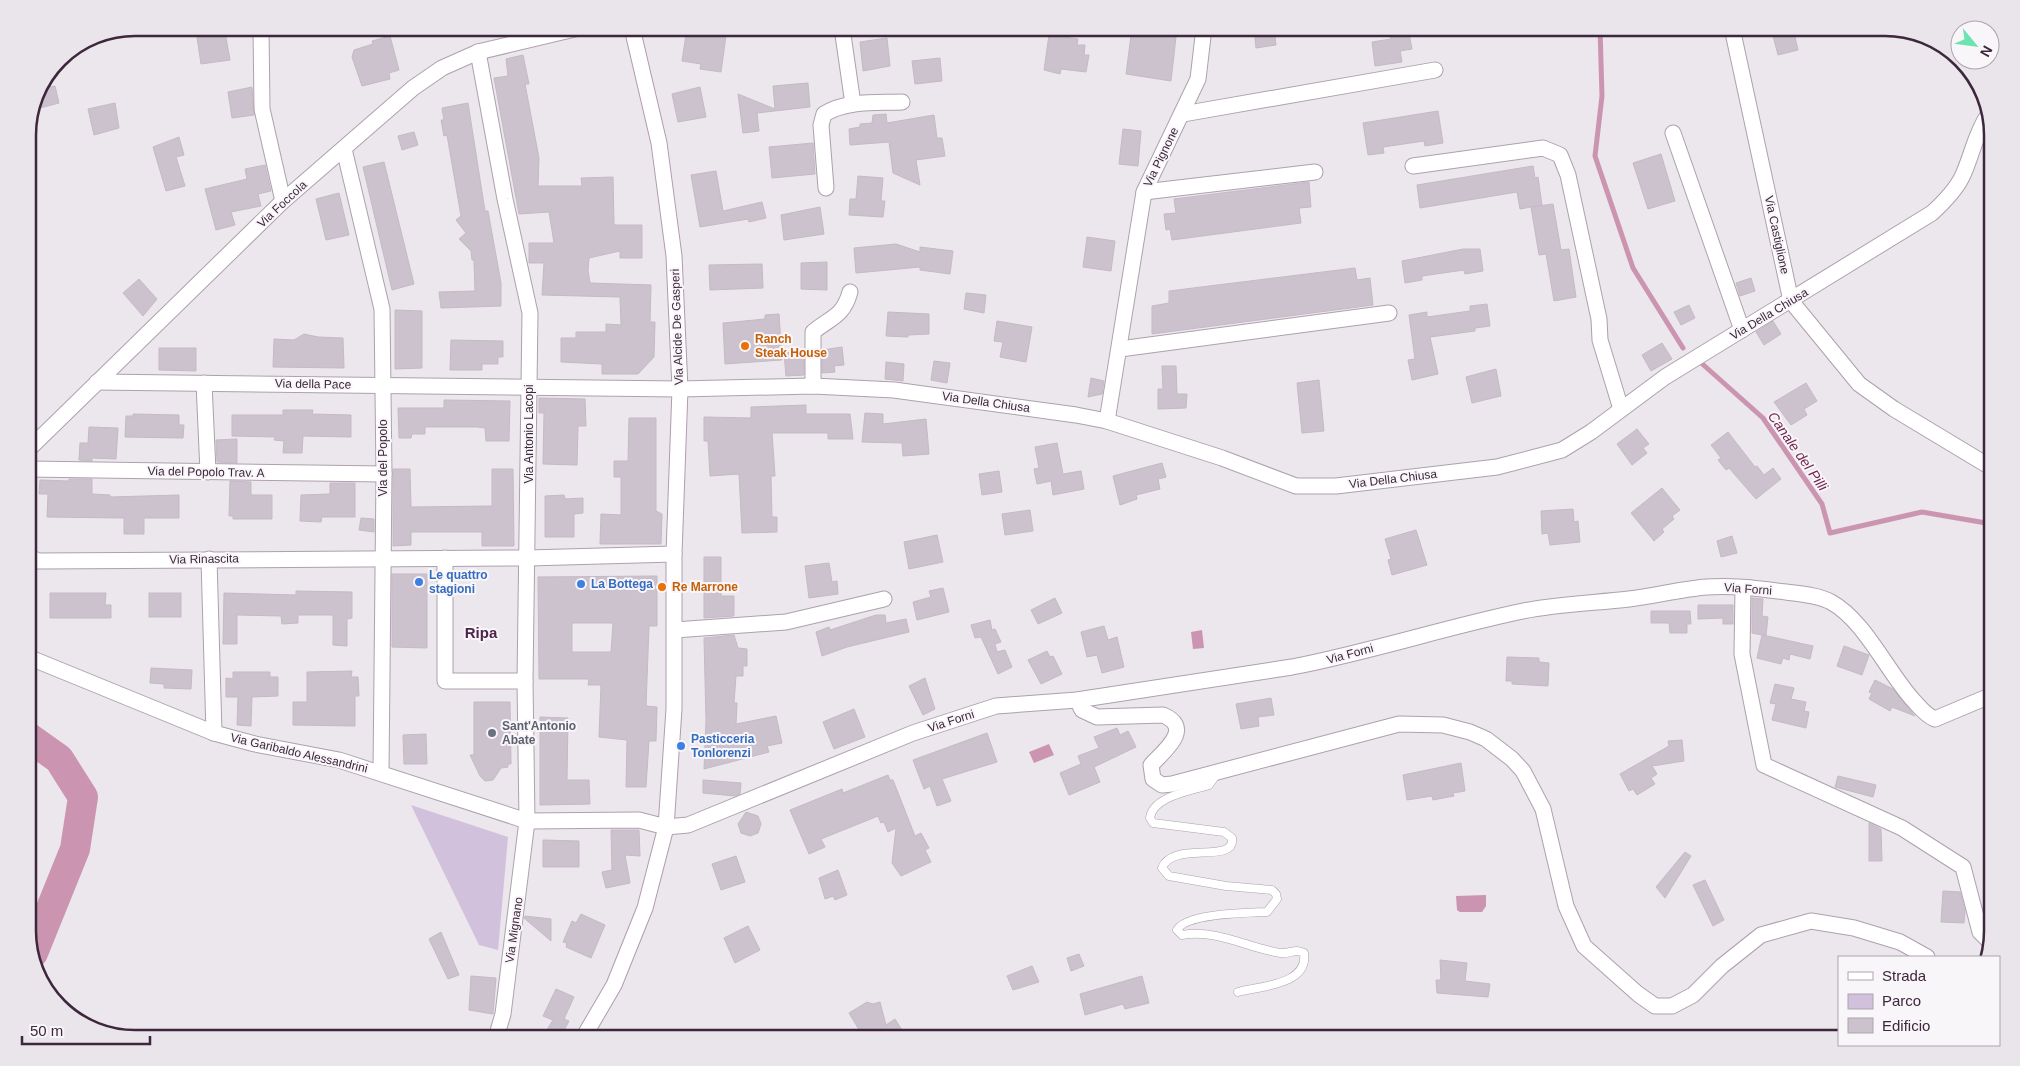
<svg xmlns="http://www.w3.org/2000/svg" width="2020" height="1066" font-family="Helvetica,sans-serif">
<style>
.green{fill:#d1c1dc}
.water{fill:#cb95b1}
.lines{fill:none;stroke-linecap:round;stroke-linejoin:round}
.stream{stroke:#cb95b1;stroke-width:5}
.river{stroke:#cb95b1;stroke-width:30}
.building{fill:#ccc2ce;stroke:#c5b9c6;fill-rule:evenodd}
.lane-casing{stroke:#ada1ad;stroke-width:9}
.street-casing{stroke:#ada1ad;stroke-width:17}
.secondary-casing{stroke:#af9daf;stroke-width:17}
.lane{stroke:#fff;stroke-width:8}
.street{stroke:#fff;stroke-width:15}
.secondary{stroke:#fff;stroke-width:15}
.food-dot{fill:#e8710a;stroke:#f9f6fa;stroke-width:2}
.shop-dot{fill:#3f7fe0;stroke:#f9f6fa;stroke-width:2}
.worship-dot{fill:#6b7280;stroke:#f9f6fa;stroke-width:2}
.labels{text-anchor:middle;stroke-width:4;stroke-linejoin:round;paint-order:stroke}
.street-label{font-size:12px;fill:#3d273c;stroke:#f9f6fa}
.food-label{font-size:12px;font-weight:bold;fill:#c56008;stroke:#f9f6fa;text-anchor:start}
.shop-label{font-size:12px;font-weight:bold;fill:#366cbe;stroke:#f9f6fa;text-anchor:start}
.worship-label{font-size:12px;font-weight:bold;fill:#5b616d;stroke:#f9f6fa;text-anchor:start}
.water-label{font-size:14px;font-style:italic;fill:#73274d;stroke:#f9f6fa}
.quarter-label{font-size:15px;font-weight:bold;fill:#4d254a;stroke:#f9f6fa}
.rim{fill:none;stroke:#3d273c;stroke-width:2.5}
</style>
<rect width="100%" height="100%" fill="#ece6ed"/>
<polygon class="green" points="411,805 508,837 498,950 479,945"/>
<g class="water">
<polygon points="1202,630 1204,648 1193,649 1191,632"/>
<polygon points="1049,744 1054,755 1034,763 1029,752"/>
<polygon points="1486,895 1486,906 1482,912 1460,912 1457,910 1456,896"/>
</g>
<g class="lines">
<g class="stream">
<polyline points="1600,28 1602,96 1595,156 1633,268 1683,348"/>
<polyline points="1699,361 1763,418 1822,504 1830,533 1922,512 1992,524"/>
</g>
<polyline class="river" points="28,737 59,759 83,797 75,849 33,953"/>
</g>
<g class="building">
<polygon points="687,28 727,28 721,72 700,69 701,64 682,61"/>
<polygon points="1132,28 1177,28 1171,81 1126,74"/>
<polygon points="1254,28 1274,28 1276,45 1256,48"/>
<polygon points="1408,28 1412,49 1400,51 1402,62 1375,66 1372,42 1391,39 1389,31"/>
<polygon points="1771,28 1793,28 1798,50 1778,55"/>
<polygon points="225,32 230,60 201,64 197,37"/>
<polygon points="1049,35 1078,39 1077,45 1085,45 1084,55 1089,55 1086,72 1061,69 1060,74 1044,70"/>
<polygon points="390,36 399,70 389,73 390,79 362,86 352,57 354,50 373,44 372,41"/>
<polygon points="887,38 890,66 863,71 860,42"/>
<polygon points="523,55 529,84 525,84 539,158 538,186 582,186 581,178 613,177 614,225 642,225 642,258 620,258 620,251 589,258 588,270 590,283 651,285 650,322 655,322 654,357 638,374 602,374 602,364 561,362 561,338 576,338 576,332 606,332 606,324 621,325 620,297 542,295 544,263 529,263 529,243 554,243 549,212 519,214 494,78 508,76 506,59"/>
<polygon points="940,58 942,81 915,84 912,61"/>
<polygon points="48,75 51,87 55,86 59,103 40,108 39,103 33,105 36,94"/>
<polygon points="808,83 810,107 757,113 759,131 743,133 738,94 775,109 773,86"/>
<polygon points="252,87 254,115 232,118 228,92"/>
<polygon points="700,87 706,117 678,122 672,94"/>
<polygon points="115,103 119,128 94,135 88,109"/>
<polygon points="468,103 485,211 488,211 501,283 501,306 441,308 439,292 475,291 474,260 472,260 471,251 459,239 466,233 456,220 461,216 447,135 444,136 441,120 444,120 442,108"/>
<polygon points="1438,111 1443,143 1425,146 1424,141 1383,147 1384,153 1368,155 1363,123"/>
<polygon points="886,114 887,123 934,115 937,138 942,138 945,156 916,160 920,185 893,173 889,142 850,145 849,129 860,127 860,124 872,123 873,115"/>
<polygon points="1123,129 1141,131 1138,166 1119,164"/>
<polygon points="414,132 418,145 402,150 398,136"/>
<polygon points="179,137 184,155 176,157 185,186 166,191 153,147"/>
<polygon points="813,143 815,174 772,178 769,147"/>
<polygon points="1661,154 1675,201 1648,209 1633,163"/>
<polygon points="384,162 414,284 392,290 363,167"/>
<polygon points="265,165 271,191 258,194 261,206 231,212 235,225 216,230 205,189 247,179 245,169"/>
<polygon points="1533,166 1535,178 1538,177 1542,205 1520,209 1517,192 1420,208 1417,185"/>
<polygon points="716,171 723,211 762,202 766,218 749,222 748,219 700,227 691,175"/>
<polygon points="858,176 883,178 881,201 885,201 883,217 849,215 850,199 856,199"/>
<polygon points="1309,182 1311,207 1299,208 1301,223 1172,240 1170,229 1166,230 1164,214 1176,213 1174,199"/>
<polygon points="339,193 349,235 326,240 316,199"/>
<polygon points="1553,204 1561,250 1569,249 1576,297 1554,301 1546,254 1539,255 1531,207"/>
<polygon points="820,207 824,234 784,240 781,215"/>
<polygon points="1087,237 1115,241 1111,271 1083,267"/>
<polygon points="896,244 920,252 920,247 953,251 950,274 920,270 920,267 856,273 854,248"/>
<polygon points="1463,249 1480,249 1483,271 1465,274 1464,270 1422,276 1422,280 1405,283 1402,261"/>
<polygon points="827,262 827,290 801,289 801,263"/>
<polygon points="762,264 763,288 710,290 709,265"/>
<polygon points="1355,268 1357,280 1370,278 1373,305 1152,334 1152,306 1169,303 1169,291"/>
<polygon points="1751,278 1755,291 1740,296 1736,283"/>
<polygon points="139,279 157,299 143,316 123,293"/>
<polygon points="966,293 986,295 984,313 964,309"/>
<polygon points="1487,304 1490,326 1475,328 1475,331 1430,337 1438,374 1412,380 1408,360 1415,359 1409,315 1427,312 1427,317 1470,311 1470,306"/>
<polygon points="1689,305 1695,318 1681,325 1674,312"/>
<polygon points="395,310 422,311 422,368 395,369"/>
<polygon points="888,312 929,314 929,334 908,335 908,337 886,336"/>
<polygon points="779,314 782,360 725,364 723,323 765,319 765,315"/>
<polygon points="997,321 1032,327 1026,362 1000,357 1003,342 994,341"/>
<polygon points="1773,321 1781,334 1764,345 1756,332"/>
<polygon points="304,334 318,337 343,338 344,368 273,367 274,339 294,340"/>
<polygon points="451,340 503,341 503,357 498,357 498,364 482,364 482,370 450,370"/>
<polygon points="1662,343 1672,359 1651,371 1642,355"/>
<polygon points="842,347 844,365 834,366 835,372 822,373 822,350"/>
<polygon points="159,348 196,348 196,371 159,370"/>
<polygon points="804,351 804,375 786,376 784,353"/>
<polygon points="934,361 950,363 947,383 931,380"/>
<polygon points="886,362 904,364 903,381 885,379"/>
<polygon points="1162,366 1176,366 1177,394 1187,394 1186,408 1158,409 1158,389 1163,389"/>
<polygon points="1496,369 1501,396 1472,403 1466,377"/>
<polygon points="1091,378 1104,381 1102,394 1088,397"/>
<polygon points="1319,380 1324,431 1302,433 1297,383"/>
<polygon points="1806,383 1817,401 1804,409 1807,415 1791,425 1774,402"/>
<polygon points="539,398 585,399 586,426 578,426 577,465 543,464 544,413 539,413"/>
<polygon points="444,400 510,401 509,441 486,441 485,428 477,427 425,427 425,434 412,434 411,438 399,438 398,408 444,408"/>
<polygon points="806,405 806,414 850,414 853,439 828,439 828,433 772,433 775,476 771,476 772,517 777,517 777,532 742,533 739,474 710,476 708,441 704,441 704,417 751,418 751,407"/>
<polygon points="283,410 313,410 312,414 351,415 351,437 303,436 302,453 283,453 284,441 274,440 275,437 232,436 232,415 283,415"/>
<polygon points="865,413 883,414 883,424 926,419 929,454 903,456 902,443 862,442"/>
<polygon points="133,414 179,415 179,425 184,425 183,438 125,437 126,416 133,416"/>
<polygon points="629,418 656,418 656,511 662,514 661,544 600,544 601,514 621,515 621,477 614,477 614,461 628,461"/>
<polygon points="89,427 118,428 116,459 92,458 92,461 79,460 80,443 88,443"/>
<polygon points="1637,429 1649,444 1643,448 1647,453 1632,465 1617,444"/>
<polygon points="1728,432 1755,467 1757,466 1764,475 1773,468 1781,479 1756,499 1729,468 1726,470 1718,460 1721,458 1711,445"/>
<polygon points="237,439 237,463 217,462 216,440"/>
<polygon points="1057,443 1063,474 1081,471 1084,489 1053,495 1051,481 1037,484 1034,469 1039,468 1035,447"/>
<polygon points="1162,463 1166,477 1158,479 1160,489 1136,495 1137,499 1120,505 1113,476"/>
<polygon points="393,469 410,469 411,507 492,506 492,469 513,469 514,546 482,546 482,532 411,532 411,545 393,546"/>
<polygon points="999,471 1002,492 982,495 979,474"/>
<polygon points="69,479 92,479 92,494 110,495 110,497 179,495 179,518 144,518 144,534 124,534 124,518 47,517 48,494 39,494 40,480 69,481"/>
<polygon points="230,481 251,482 251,495 272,495 272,519 233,519 233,516 229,516"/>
<polygon points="330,483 355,483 355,517 322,517 321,522 300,521 301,495 330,494"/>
<polygon points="1662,488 1680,510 1672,516 1674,519 1662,529 1664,532 1654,541 1631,513"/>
<polygon points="564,495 565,499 583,498 583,513 574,514 574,537 545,537 545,496"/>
<polygon points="1573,509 1574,522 1578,521 1580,542 1550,545 1548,533 1542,534 1541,511"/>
<polygon points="1030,510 1033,531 1005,535 1002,514"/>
<polygon points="361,518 374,519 374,532 359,530"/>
<polygon points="1416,530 1427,565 1392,575 1388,560 1391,559 1385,539"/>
<polygon points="937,535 943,562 909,569 904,542"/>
<polygon points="1732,536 1737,553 1721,557 1717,541"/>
<polygon points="704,557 721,557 721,596 734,596 734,616 704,618"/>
<polygon points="829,563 832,582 837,581 838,594 809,598 805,566"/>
<polygon points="392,574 427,574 427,648 392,647"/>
<path d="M657,576V626H649L646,706L657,707L656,741H649L646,787H626L627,740L599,737L601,685H588L589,679H539L538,577ZM572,623H613L611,652H572Z"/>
<polygon points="943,588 949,612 917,620 913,602 931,597 929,591"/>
<polygon points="296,591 352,592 352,618 347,619 347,646 333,645 333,615 298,615 298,623 282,624 281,616 237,615 237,644 223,644 224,593 296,595"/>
<polygon points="50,593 106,593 105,605 111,605 111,618 50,618"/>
<rect x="149" y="593" width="32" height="24"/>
<polygon points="1055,598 1062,613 1038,624 1031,610"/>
<polygon points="1752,598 1763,599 1762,616 1768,617 1766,635 1763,635 1813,646 1810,659 1790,654 1789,660 1783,658 1781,664 1757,658 1762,635 1752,633"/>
<polygon points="1698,605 1733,605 1733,624 1723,624 1723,618 1698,619"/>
<polygon points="1651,611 1690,611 1691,624 1687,624 1687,633 1670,633 1669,623 1651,623"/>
<polygon points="876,615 885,615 886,623 906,619 909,632 847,647 822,656 816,632 829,627 830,630"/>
<polygon points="990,620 992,630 995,629 1001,642 995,644 997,652 1005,650 1012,667 998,674 981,637 975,638 971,625"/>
<polygon points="1104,626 1108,640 1117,637 1124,667 1102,673 1097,655 1087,657 1081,632"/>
<polygon points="734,635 738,648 747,649 747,666 743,666 743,676 736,676 734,703 737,703 736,724 776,716 782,743 767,746 769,752 704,769 706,720 704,638"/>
<polygon points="1844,646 1869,655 1862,675 1837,666"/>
<polygon points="1047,651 1050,657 1053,656 1062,674 1041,684 1028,660"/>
<polygon points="1507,657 1539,658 1539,662 1549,663 1548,686 1512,684 1512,681 1506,681"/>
<polygon points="151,668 192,670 191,689 164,688 164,684 150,683"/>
<polygon points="352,671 351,677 358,677 359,696 355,696 355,726 293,725 293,702 307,702 307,672"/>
<polygon points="233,672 270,672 270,677 278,677 278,696 252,697 251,726 237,725 238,697 226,697 226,678 233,679"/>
<polygon points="925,678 935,709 923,715 909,686"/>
<polygon points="1875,680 1893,689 1915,716 1892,707 1890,711 1869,699 1872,693 1869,692"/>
<polygon points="1775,684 1794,688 1791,699 1806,702 1804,711 1809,712 1806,728 1772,720 1776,704 1770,703"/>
<polygon points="1271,698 1274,715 1258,717 1259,726 1241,729 1236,704"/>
<polygon points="474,702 510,702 511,764 508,764 508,767 501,768 493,780 485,781 480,776 470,755 474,755"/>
<polygon points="854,709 865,737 834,749 823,722"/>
<polygon points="540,717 568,718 567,780 589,780 590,804 540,805"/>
<polygon points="1117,728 1120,735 1128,731 1136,747 1094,767 1100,782 1069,795 1060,773 1081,764 1078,756 1099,748 1094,737"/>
<polygon points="987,733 997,762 942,779 951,801 937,806 930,786 924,789 913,760"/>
<polygon points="426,734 427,764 404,764 403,735"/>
<polygon points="1682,740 1684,761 1652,766 1657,774 1651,778 1655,784 1637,795 1633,789 1629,791 1620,774 1669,746 1668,741"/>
<polygon points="1461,763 1465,791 1453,793 1454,796 1433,800 1432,796 1407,800 1403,775"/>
<polygon points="888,775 890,780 893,780 915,836 921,833 929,848 925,850 931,862 901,876 892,863 896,828 888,832 884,822 881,823 878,816 821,839 825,847 809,854 790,810 842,789 843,793"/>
<polygon points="1838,776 1876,785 1873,797 1835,787"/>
<polygon points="703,780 741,783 740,794 735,796 703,793"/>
<polygon points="746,812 758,816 761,824 758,833 750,836 741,833 738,824"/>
<polygon points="1869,823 1881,829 1882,861 1869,861"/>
<polygon points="611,830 639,830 640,856 625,855 630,883 606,888 602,872 612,870"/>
<polygon points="543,840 579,841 579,867 543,867"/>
<polygon points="1685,852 1691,856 1665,898 1656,887"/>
<polygon points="736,856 745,882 721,890 712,864"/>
<polygon points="838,870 847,895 835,900 833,896 825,899 819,878"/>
<polygon points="1705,880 1724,920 1713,926 1693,885"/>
<polygon points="1943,891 1960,892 1965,911 1964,923 1941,922"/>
<polygon points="581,914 605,925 591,958 566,947 567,943 563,942 572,921 576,923"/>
<polygon points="525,916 551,919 551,941 524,918"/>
<polygon points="748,926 760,950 735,963 724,938"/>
<polygon points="441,932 459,975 448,979 429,939"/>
<polygon points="1079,954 1084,966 1071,971 1067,958"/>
<polygon points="1440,960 1467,963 1465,981 1490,984 1488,997 1437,993 1436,980 1441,980"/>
<polygon points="1032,966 1039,982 1013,990 1007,976"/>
<polygon points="471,976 496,978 493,1014 469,1010"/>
<polygon points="1142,976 1149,1003 1125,1009 1123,1004 1085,1015 1080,994"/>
<polygon points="556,989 574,997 564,1019 569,1021 560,1038 542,1038 553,1020 543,1016"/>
<polygon points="867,1002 873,1004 880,1002 886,1025 895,1019 907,1038 864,1038 849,1013"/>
</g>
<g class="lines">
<defs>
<path id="lane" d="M1213,772L1214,778L1209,785C1191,791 1153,796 1150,818L1153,823L1224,832L1232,838C1236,865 1172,840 1162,868L1169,876L1226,886L1272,890L1276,894L1277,899L1267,912C1247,913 1186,913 1177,930L1182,935C1218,929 1247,948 1281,953C1290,954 1295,948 1304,953C1309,985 1260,986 1238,992"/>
<g id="street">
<polyline points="261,28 262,109 283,201"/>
<polyline points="842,28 853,104"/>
<polyline points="1732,28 1791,301 1859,384 1894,409 1992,468"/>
<polyline points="478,52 505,199 530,313 525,681 527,821 503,1014 496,1038"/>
<polyline points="1183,114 1435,70"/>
<polyline points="1673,133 1742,330"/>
<polyline points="344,149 382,309 384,474 381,772"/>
<polyline points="1413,166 1543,148 1560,155 1568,175 1599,319 1600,340 1621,409"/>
<path d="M826,188L821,125L824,114C847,100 876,103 902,102"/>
<polyline points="1144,192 1315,172"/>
<polyline points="1120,349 1389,313"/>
<path d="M97,382L680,389L813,386L894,390L1076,415L1107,421L1222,458L1296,486H1336L1497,467L1562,450L1591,432L1665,377L1932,213C1944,202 1955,191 1962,177C1972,156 1975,134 1988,115"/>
<polyline points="204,383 208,472"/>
<path d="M813,386V332C831,317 843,317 850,292"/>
<polyline points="1107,421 1144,192 1198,79 1204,28"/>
<polyline points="28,450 283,201 413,88 442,68 478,52 579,28"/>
<polyline points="28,469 384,474"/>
<polyline points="28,556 38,561 528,558 674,554"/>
<polyline points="445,558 445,681 525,681"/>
<polyline points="209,559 214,733"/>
<polyline points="1743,588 1742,654 1764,765 1902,828 1963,867 1980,932 1990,942"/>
<polyline points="675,630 786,622 884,599"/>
<path d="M28,657L214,733L255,744L339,760L527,821L639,820L666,827L688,825L913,733L996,706L1077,700L1292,667C1370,652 1446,627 1523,611C1558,604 1594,603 1629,599C1655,596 1681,589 1707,587C1733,585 1761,589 1786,592C1800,594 1818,595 1831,602C1864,620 1887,671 1913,700C1920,707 1925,715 1935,719L1992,695"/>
<path d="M1077,700L1082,710L1097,717L1163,715C1194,728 1164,751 1151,765L1153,779L1162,785L1172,784L1399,724L1443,725L1470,732L1486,739L1512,759L1523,771L1543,809L1566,906L1584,946L1638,994L1655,1006H1672L1693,995L1722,966L1761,935L1811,921L1854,928L1900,942L1927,957"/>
</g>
<polyline id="secondary" points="583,1038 614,985 645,908 666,827 674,709 674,554 680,389 674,256 659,143 632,28"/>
</defs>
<use href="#lane" class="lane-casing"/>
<use href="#street" class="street-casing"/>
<use href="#secondary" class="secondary-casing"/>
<use href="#lane" class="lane"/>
<use href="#street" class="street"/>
<use href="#secondary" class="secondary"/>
</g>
<g class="food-dot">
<circle cx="745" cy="346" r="5"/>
<circle cx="662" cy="587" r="5"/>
</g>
<g class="shop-dot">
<circle cx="419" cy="582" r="5"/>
<circle cx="581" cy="584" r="5"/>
<circle cx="681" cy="746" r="5"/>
</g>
<circle class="worship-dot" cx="492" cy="733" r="5"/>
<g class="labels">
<g class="street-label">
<text transform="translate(1161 157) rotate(-64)" y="4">Via Pignone</text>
<text transform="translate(282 204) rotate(-43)" y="4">Via Foccola</text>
<text transform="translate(1777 235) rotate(78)" y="4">Via Castiglione</text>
<text transform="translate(1769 314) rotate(-31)" y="4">Via Della Chiusa</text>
<text transform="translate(677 327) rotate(-92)" y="4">Via Alcide De Gasperi</text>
<text transform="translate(313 384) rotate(1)" y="4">Via della Pace</text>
<text transform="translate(986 402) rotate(8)" y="4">Via Della Chiusa</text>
<text transform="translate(529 434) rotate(-90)" y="4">Via Antonio Lacopi</text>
<text transform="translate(383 458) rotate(-90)" y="4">Via del Popolo</text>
<text transform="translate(206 472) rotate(1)" y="4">Via del Popolo Trav. A</text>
<text transform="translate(1393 479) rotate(-7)" y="4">Via Della Chiusa</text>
<text transform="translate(204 559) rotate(-1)" y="4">Via Rinascita</text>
<text transform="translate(1748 589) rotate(4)" y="4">Via Forni</text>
<text transform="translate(1350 654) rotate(-15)" y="4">Via Forni</text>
<text transform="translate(951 721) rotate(-18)" y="4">Via Forni</text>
<text transform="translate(299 753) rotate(13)" y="4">Via Garibaldo Alessandrini</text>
<text transform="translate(514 930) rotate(-82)" y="4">Via Mignano</text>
</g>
<g class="food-label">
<text x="755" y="343">Ranch<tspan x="755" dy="14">Steak House</tspan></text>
<text x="672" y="591">Re Marrone</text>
</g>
<g class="shop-label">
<text x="429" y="579">Le quattro<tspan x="429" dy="14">stagioni</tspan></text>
<text x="591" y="588">La Bottega</text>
<text x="691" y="743">Pasticceria<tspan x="691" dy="14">Tonlorenzi</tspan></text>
</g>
<g class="worship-label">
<text x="502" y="730">Sant'Antonio<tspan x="502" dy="14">Abate</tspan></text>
</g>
<g class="water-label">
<text transform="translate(1798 451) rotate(55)" y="5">Canale del Pilli</text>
</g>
<g class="quarter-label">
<text x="481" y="638">Ripa</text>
</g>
</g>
<path d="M0 0H2020V1066H0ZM135 36H1885A99 99 0 0 1 1984 135V931A99 99 0 0 1 1885 1030H135A99 99 0 0 1 36 931V135A99 99 0 0 1 135 36Z" fill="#eae5eb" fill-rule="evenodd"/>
<path class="rim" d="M135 36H1885A99 99 0 0 1 1984 135V931A99 99 0 0 1 1885 1030H135A99 99 0 0 1 36 931V135A99 99 0 0 1 135 36Z"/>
<rect x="1838" y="956" width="162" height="90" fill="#f9f6fa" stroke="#aea3ae"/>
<rect x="1848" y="972" width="25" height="8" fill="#ffffff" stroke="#aea3ae"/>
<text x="1882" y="981" font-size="15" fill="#3d273c">Strada</text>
<rect x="1848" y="994" width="25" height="15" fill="#d1c1dc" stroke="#aea3ae"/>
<text x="1882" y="1006" font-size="15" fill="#3d273c">Parco</text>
<rect x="1848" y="1018" width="25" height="15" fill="#ccc2ce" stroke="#aea3ae"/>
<text x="1882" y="1031" font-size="15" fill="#3d273c">Edificio</text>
<g transform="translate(1975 45) rotate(119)"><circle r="24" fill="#f9f6fa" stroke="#aea3ae"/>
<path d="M0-4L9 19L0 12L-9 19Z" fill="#6ee3b2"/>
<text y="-8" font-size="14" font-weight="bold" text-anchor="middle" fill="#3d273c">N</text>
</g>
<path d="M22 1036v8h128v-8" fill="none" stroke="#3d273c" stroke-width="2.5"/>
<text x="30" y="1036" font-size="15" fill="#3d273c" stroke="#f9f6fa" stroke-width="4" paint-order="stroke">50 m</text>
</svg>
